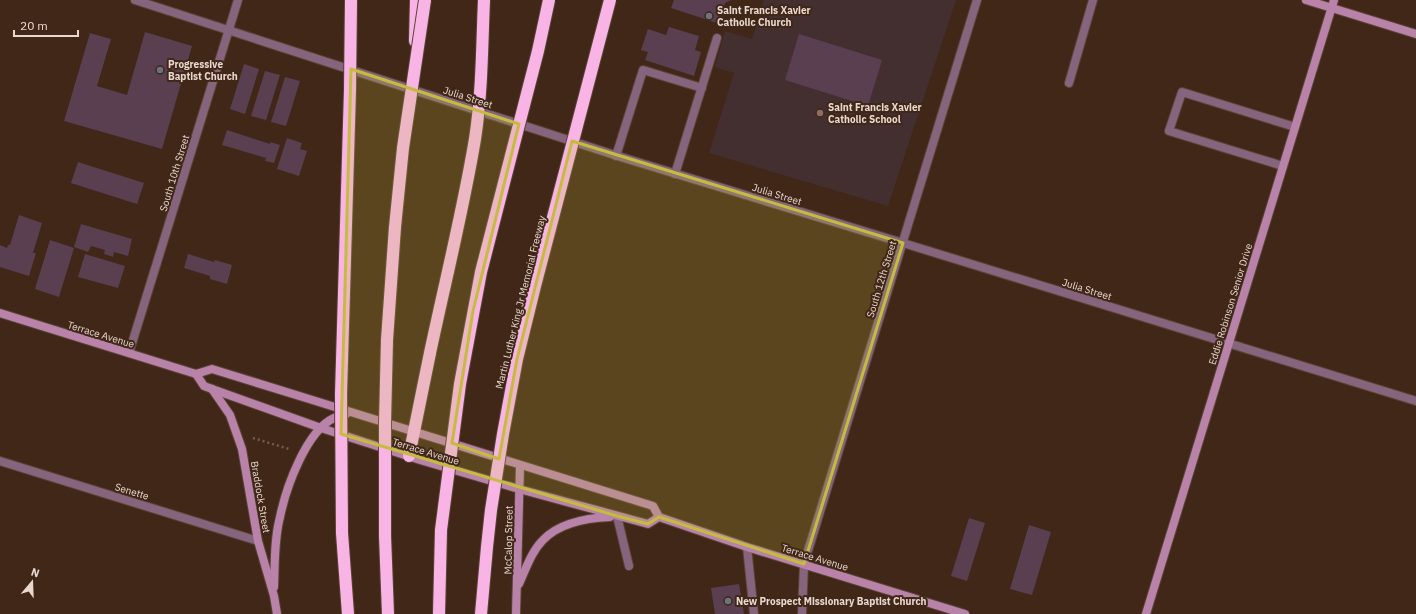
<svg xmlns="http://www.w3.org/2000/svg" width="1416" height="614" font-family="'IBM Plex Sans',sans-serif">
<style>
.education{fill:#442f30}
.building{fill:#593f50}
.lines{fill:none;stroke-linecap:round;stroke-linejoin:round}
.lane-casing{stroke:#5b4335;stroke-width:10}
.street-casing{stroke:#5b4335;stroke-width:10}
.secondary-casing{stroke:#5b4335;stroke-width:10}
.highway-casing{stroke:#5b4335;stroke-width:14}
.path{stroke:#745d50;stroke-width:2.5;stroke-dasharray:2 3;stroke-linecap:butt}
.lane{stroke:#86647d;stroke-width:8}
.street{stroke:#86647d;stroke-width:8}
.secondary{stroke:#b882a9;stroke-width:8}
.highway{stroke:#f8b4e5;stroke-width:12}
.highway-bridge-casing{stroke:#5b4335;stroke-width:14;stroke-linecap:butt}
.highway-bridge{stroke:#f8b4e5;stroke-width:12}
.marked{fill:#c5bc3d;fill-opacity:0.2;stroke:#c5bc3d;stroke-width:3;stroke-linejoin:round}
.worship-dot{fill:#6b7280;stroke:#402718;stroke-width:1.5}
.education-dot{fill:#8d6e63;stroke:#402718;stroke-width:1.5}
.labels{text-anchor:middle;stroke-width:4;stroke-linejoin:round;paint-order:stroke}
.poi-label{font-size:10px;font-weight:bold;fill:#e9d8cf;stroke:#402718;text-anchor:start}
.street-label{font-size:10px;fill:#e9d8cf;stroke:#402718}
</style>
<rect width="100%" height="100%" fill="#402718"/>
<polygon class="education" points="764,0 956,0 888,206 709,153 734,73 715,67 725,31 752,39"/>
<g class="building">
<polygon points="674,0 731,0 725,3 720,24 671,8"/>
<polygon points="669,27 699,36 695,50 701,52 694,76 645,60 648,52 641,50 648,29 666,35"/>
<polygon points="145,32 192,46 162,149 64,121 90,33 111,39 97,86 127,95"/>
<polygon points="799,34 882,60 868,106 785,80"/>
<polygon points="244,64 259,69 245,114 230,109"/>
<polygon points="265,71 280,75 266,120 251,116"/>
<polygon points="285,77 300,81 286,126 271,122"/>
<polygon points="227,130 270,144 270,142 280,145 274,163 265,161 266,158 222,145"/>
<polygon points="287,138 302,143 300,149 307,151 299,176 277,169"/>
<polygon points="78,162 144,183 137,204 71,183"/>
<polygon points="19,215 42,223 33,253 36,253 29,276 0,267 0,245 7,248 8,245 10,245"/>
<polygon points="81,224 132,239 128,256 114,252 113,257 104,254 105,250 91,246 88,252 74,247"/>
<polygon points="50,240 74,248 59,297 35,289"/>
<polygon points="85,254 125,266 118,288 78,277"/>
<polygon points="188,254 214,262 215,260 232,265 227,284 210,279 210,276 184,268"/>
<polygon points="969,518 985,523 967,581 951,576"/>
<polygon points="1029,525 1051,532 1032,595 1010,589"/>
<polygon points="739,584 744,614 715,614 711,588"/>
</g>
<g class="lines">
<defs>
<g id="lane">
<polyline points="1069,83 1093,0"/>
<polyline points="616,156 643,70 702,88"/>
<polyline points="1283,166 1169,131 1182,92 1295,127"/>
<polyline points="675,174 717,38"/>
<polyline points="617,516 629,566"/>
<polyline points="747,547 754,614"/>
<polyline points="802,614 804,564"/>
</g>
<g id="street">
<polyline points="135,0 621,157 903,243 1416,401"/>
<polyline points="129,353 238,0"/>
<polyline points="0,461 258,541"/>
<polyline points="804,564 977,0"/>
</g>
<g id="secondary">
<polyline points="1306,0 1416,34"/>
<path d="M0,313L196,374L212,369C359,414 505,461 653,506L659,517L747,547L965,614"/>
<polyline points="196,374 204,386 212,389 321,428 420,460 519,489 648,524 659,517"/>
<polyline points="212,389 230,415 242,449 258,541 274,596 277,614"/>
<path d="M519,584C526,569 531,552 543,540C560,522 587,518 610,517"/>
<path d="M274,587C275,564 274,540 280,517C286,488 306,431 334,418C338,416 342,415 346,414"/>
<polyline points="516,614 520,466"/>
<polyline points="1146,614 1334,0"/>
</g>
<g id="highway">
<polyline points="415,41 416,0"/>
<polyline points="409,456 430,353"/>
</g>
</defs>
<use href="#lane" class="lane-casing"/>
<use href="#street" class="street-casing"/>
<use href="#secondary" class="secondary-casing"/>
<use href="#highway" class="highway-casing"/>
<polyline class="path" points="253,438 289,449"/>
<use href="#lane" class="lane"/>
<use href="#street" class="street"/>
<use href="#secondary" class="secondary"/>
<use href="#highway" class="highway"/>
<defs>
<g id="highway-bridge">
<path d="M430,353C445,282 463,211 475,139C482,94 482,46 484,0"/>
<polyline points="348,614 342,533 341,394 350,90 351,0"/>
<polyline points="388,614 385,536 385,422 387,340 395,227 403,148 425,0"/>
<polyline points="439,614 441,530 460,384 481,272 538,51 549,0"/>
<polyline points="481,614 487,547 491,510 503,434 517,359 535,286 610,0"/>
</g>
</defs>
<use href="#highway-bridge" class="highway-bridge-casing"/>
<use href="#highway-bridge" class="highway-bridge"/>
</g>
<path class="marked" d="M351,69L519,124L473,311L452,443L499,459L517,359L572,141L903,243L804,564L659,517L648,524L617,516L341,434Z"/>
<g class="worship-dot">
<circle cx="709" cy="16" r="4"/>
<circle cx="160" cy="70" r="4"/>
<circle cx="728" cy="601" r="4"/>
</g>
<circle class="education-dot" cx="820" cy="113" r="4"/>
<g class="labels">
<g class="poi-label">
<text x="717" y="14">Saint Francis Xavier<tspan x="717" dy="12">Catholic Church</tspan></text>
<text x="168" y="68">Progressive<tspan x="168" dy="12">Baptist Church</tspan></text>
<text x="828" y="111">Saint Francis Xavier<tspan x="828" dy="12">Catholic School</tspan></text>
<text x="736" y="605">New Prospect Missionary Baptist Church</text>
</g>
<g class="street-label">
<text transform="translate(468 97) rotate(18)" y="4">Julia Street</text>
<text transform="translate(174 173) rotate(-73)" y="4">South 10th Street</text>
<text transform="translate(777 194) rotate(17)" y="4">Julia Street</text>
<text transform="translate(881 279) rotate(-73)" y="4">South 12th Street</text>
<text transform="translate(1087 289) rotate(17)" y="4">Julia Street</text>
<text transform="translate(520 302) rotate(-76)" y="4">Martin Luther King Jr Memorial Freeway</text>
<text transform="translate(1230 304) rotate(-73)" y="4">Eddie Robinson Senior Drive</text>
<text transform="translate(101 334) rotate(17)" y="4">Terrace Avenue</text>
<text transform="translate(426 451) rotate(17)" y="4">Terrace Avenue</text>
<text transform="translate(132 491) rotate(17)" y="4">Senette</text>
<text transform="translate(261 497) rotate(80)" y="4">Braddock Street</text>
<text transform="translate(508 540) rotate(-89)" y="4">McCalop Street</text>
<text transform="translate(815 557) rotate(17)" y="4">Terrace Avenue</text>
</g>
</g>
<g transform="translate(32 582) rotate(19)" stroke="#402718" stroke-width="3" paint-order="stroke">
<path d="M0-3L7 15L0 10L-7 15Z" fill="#e9d8cf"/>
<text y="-6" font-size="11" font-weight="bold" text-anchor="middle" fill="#e9d8cf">N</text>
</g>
<path d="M14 30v6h64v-6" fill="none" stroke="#e9d8cf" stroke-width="2"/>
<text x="20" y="30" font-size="12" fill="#e9d8cf" stroke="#402718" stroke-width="3" paint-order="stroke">20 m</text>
</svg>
